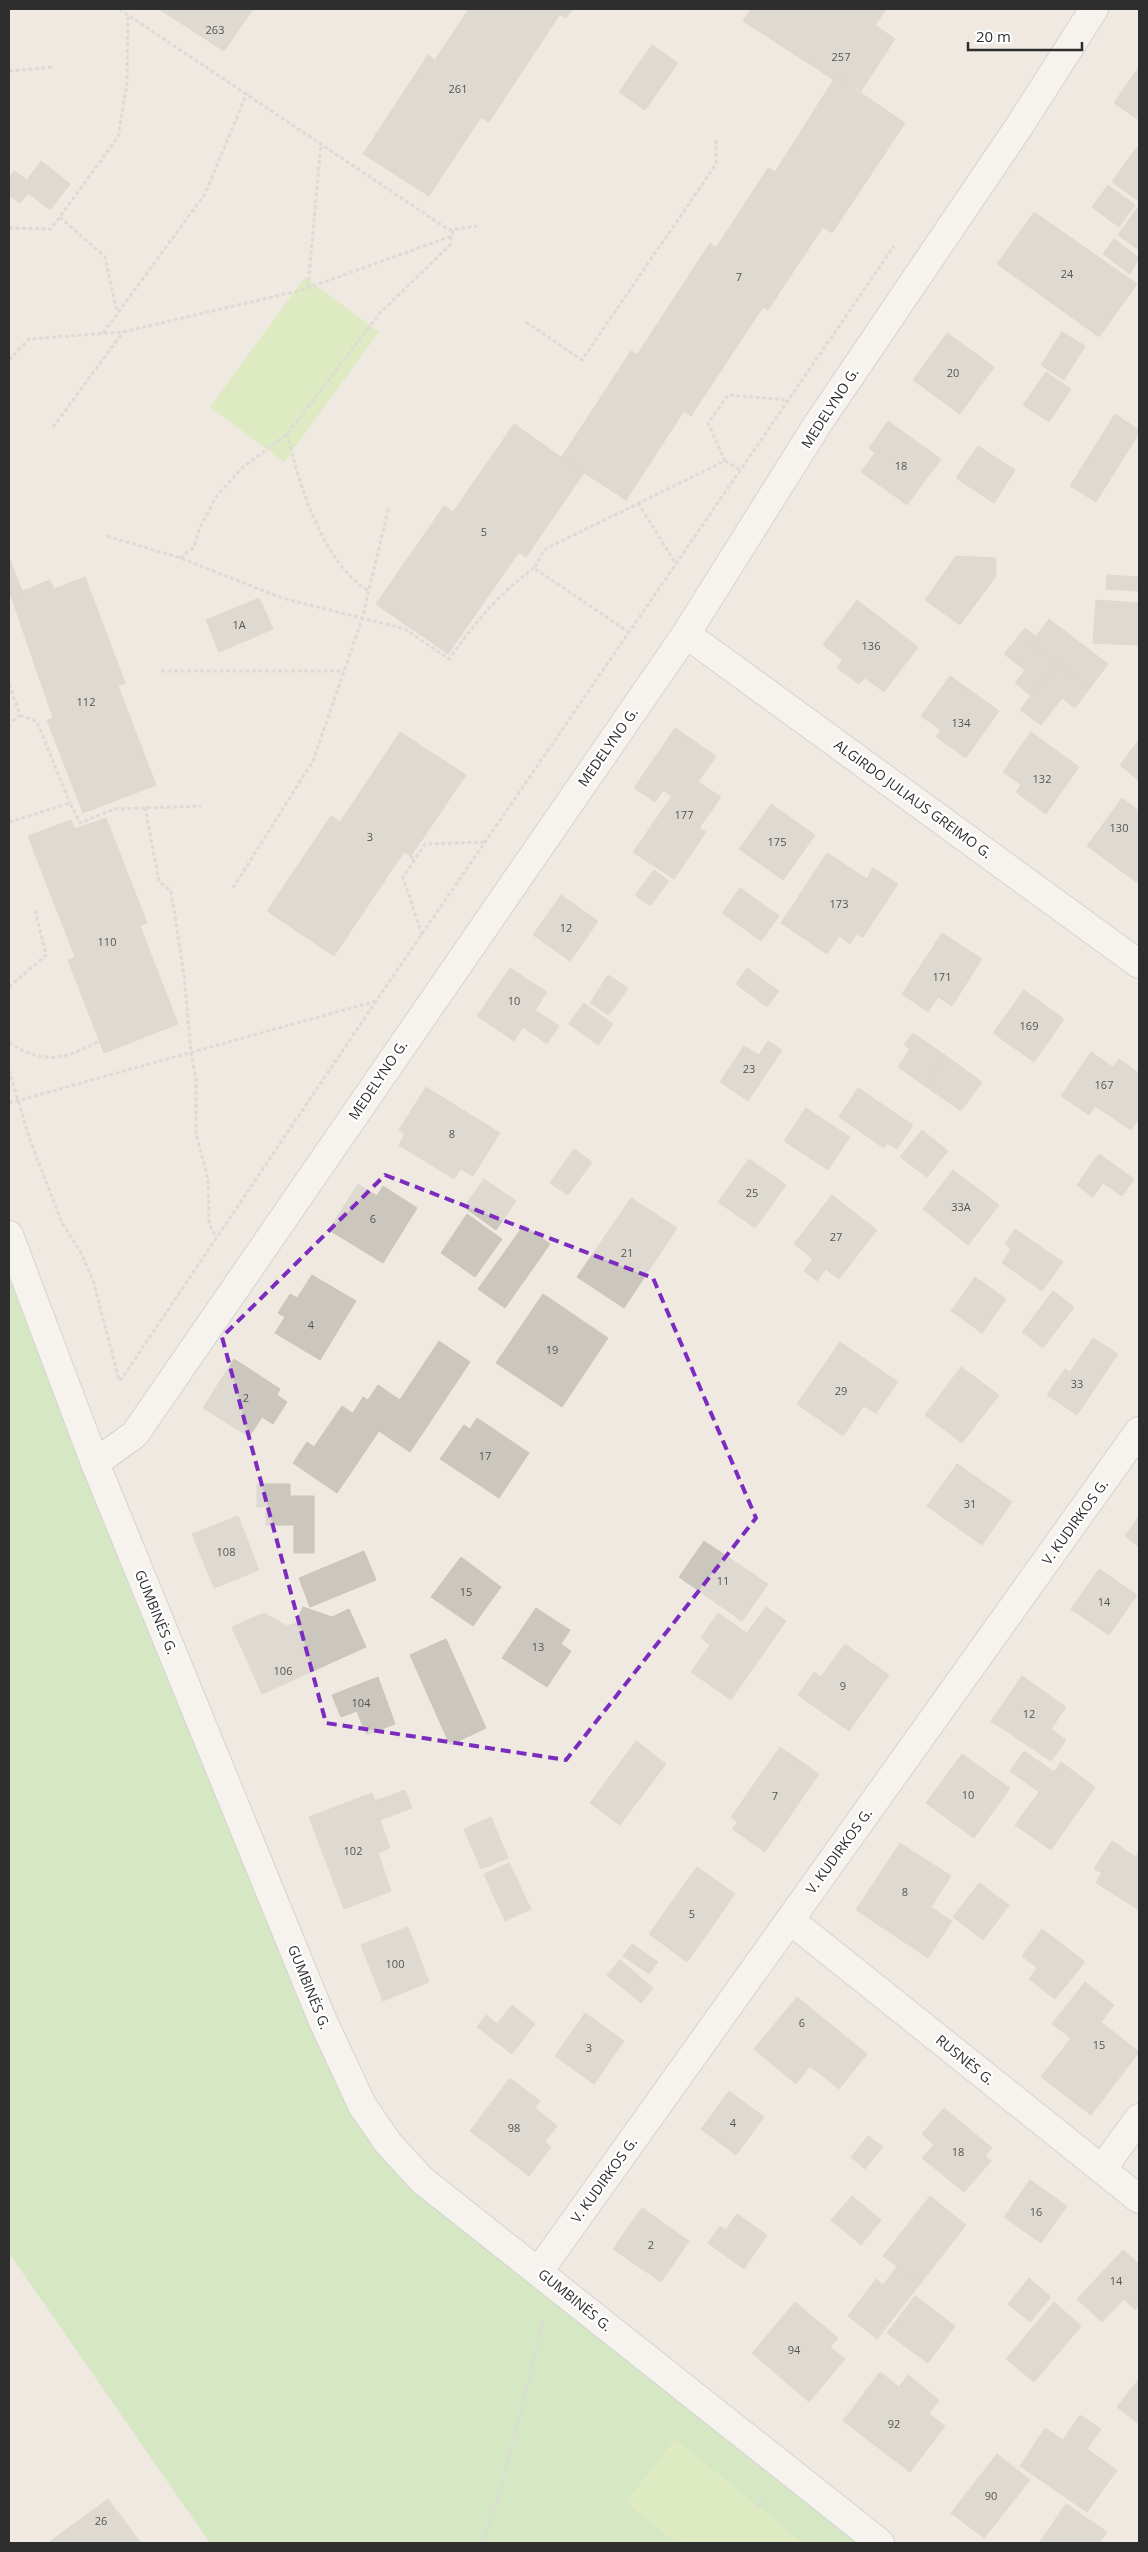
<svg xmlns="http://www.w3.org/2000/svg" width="1148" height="2552" font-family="'Open Sans',sans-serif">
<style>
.green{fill:#b6e59e}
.pitch{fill:#c9ec9a}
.building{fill:#cbc7bf;stroke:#cbc5ba}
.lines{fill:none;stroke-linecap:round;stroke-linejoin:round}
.minor-casing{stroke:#b4b7c1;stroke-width:30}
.path{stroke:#c9c9c9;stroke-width:3;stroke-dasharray:4 2.5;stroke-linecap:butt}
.minor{stroke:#fff;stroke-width:28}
.marked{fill:none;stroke:#7b2cbf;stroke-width:4;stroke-dasharray:10 6;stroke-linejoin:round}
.labels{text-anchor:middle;stroke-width:4.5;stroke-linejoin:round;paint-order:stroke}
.number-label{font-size:11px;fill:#555452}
.street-label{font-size:14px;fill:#2e2e2e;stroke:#fff}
</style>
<rect width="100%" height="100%" fill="#efe9e1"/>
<polygon class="green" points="9,1235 388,2143 880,2543 803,2543 675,2440 626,2502 677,2543 210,2543 9,2253"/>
<g class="pitch">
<polygon points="305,277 379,332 284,462 210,407"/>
<polygon points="675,2440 803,2543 677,2543 626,2502"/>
</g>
<g class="building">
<polygon points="159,9 253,9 224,51"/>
<polygon points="469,9 573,9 566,18 560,14 489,122 481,117 429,196 363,154 428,55 435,60"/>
<polygon points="751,9 886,9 875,25 895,39 861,91 836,76 834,80 743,21"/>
<polygon points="652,45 678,63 645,110 619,92"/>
<polygon points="1139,67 1139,120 1114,103"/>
<polygon points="836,76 905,123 832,233 823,227 768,310 763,307 691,416 684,411 626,500 561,458 631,351 637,355 710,243 716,248 768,168 775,172"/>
<polygon points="1137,147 1139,149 1139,201 1112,182"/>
<polygon points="41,161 70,184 50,210 28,193 20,203 9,195 9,178 14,171 27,180"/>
<polygon points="1108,185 1135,205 1119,227 1092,207"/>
<polygon points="1138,207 1139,208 1139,250 1118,235"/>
<polygon points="1034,212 1137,284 1099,337 997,264"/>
<polygon points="1114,239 1139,258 1130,274 1103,254"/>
<polygon points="1062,332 1085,346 1064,380 1041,365"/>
<polygon points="947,333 994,367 960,414 913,380"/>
<polygon points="1046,372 1071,389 1049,422 1023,405"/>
<polygon points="1115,414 1139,430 1139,433 1096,502 1070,486"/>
<polygon points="888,421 941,459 907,505 861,472 875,453 869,448"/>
<polygon points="514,424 584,473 526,557 519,552 448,654 376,604 444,506 453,512"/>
<polygon points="978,446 1015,470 994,503 956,478"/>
<polygon points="956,556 996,558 996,576 960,625 925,600"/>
<polygon points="9,557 22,591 9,597"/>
<polygon points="1107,575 1139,577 1138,591 1106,589"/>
<polygon points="85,577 125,683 118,686 156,785 83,813 47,720 53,718 11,596 50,580 54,589"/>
<polygon points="259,598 273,629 219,652 206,620"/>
<polygon points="857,600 918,647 884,692 865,678 859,684 837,668 843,660 823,645"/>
<polygon points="1096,600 1139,603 1139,645 1093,643"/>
<polygon points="1049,619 1108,664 1090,688 1031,643"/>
<polygon points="1025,628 1036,636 1031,643 1056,662 1031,696 1015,683 1025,670 1004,654"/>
<polygon points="1056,662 1090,688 1075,708 1062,698 1041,725 1020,710"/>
<polygon points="950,676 999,711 966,758 936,737 941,730 921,716"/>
<polygon points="675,728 716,756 698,782 721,797 699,828 706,832 674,879 633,852 672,796 663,790 655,802 634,788"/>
<polygon points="400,732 466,775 411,856 404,852 334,956 267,911 331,816 340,822"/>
<polygon points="1031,732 1079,767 1046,814 1016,792 1021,785 1003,772"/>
<polygon points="1139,740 1139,781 1120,765"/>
<polygon points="1122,798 1139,811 1138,883 1087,846"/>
<polygon points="771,804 815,835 783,880 739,849"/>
<polygon points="106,818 147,923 140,926 178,1024 104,1053 68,960 75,957 28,836 71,820 75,829"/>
<polygon points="827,853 867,879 873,868 898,884 863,937 857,934 850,944 839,936 827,954 781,923"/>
<polygon points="654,870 669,881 650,906 635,895"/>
<polygon points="740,888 779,916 761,941 722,913"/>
<polygon points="561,895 598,921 570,961 533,935"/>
<polygon points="942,933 982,959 952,1006 938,997 928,1012 902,994"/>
<polygon points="510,968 547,992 535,1010 559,1026 547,1044 523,1027 514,1041 477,1016"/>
<polygon points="747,968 779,991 767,1007 736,984"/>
<polygon points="608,975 628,988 609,1015 590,1003"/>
<polygon points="1024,990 1064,1019 1034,1062 993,1033"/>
<polygon points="584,1003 613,1024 598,1045 569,1024"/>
<polygon points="913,1033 946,1056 925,1086 898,1067 910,1049 904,1045"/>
<polygon points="768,1041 782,1050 748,1101 720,1082 744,1046 759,1055"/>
<polygon points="1091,1052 1113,1067 1119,1059 1139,1073 1139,1118 1131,1130 1095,1106 1089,1115 1061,1096"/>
<polygon points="946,1056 982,1082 961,1111 925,1086"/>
<polygon points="426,1087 500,1133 473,1176 461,1169 454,1179 399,1145 405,1134 399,1130"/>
<polygon points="858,1088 913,1125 897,1149 887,1143 884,1148 839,1117"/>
<polygon points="806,1108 850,1137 828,1170 784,1141"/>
<polygon points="922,1130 948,1151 927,1177 900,1157"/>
<polygon points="574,1149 592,1162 568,1195 550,1183"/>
<polygon points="1099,1154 1134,1179 1122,1196 1103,1183 1093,1197 1077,1185"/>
<polygon points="749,1159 786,1185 755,1228 718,1202"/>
<polygon points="953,1170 999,1205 968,1245 923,1209"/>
<polygon points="484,1179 516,1201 496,1230 464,1207"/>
<polygon points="358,1184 377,1196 383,1186 417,1208 383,1263 329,1230"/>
<polygon points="832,1195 877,1230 839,1279 826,1269 817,1281 804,1271 813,1259 794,1244"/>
<polygon points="631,1198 677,1228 624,1308 577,1277"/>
<polygon points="467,1214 502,1239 475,1277 441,1253"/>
<polygon points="524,1225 550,1244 505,1308 478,1289"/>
<polygon points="1015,1229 1063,1262 1042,1291 1002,1263 1011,1249 1005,1244"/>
<polygon points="312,1275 356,1301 320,1360 275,1333 285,1317 278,1313 290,1294 297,1298"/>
<polygon points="975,1277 1006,1299 982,1333 951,1311"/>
<polygon points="1053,1291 1074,1307 1043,1348 1022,1332"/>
<polygon points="543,1294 608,1338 562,1407 496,1363"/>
<polygon points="1093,1338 1118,1354 1077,1415 1047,1395 1065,1369 1070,1372"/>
<polygon points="439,1341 470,1362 410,1452 379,1431"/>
<polygon points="840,1342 898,1382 876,1413 864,1406 843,1436 797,1404"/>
<polygon points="234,1359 280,1389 277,1395 287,1402 273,1424 262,1417 249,1437 203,1408"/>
<polygon points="961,1367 999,1395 962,1443 925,1415"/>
<polygon points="378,1385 400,1400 379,1431 353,1413 363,1397 368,1400"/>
<polygon points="342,1406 379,1431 337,1493 293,1463 307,1442 314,1447"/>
<polygon points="477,1418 529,1453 499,1498 440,1459 464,1425 470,1429"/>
<polygon points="957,1464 1012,1502 982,1545 927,1506"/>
<polygon points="257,1484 290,1484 290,1496 314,1496 314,1553 294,1553 294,1525 266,1525 266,1506 257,1507"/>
<polygon points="238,1516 259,1570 214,1588 192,1534"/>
<polygon points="1139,1516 1139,1547 1125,1536"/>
<polygon points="704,1541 768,1584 742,1621 679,1577"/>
<polygon points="364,1551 376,1580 310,1607 299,1578"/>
<polygon points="461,1557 501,1587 473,1626 431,1597"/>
<polygon points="1099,1569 1137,1595 1109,1635 1071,1609"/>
<polygon points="303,1607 332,1617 349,1609 366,1647 262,1694 232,1627 264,1613 287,1626 296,1623"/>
<polygon points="766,1607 786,1621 731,1700 691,1672 710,1645 701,1638 718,1613 747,1633"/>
<polygon points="536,1608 570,1630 561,1644 571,1651 547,1687 502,1658"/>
<polygon points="446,1639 486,1728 450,1745 410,1655"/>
<polygon points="845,1644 889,1675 849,1731 798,1695 814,1672 821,1677"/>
<polygon points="1022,1676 1066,1707 1051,1729 1066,1740 1051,1761 991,1721"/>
<polygon points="378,1677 395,1724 366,1735 357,1711 341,1717 332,1695"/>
<polygon points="636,1741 666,1764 620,1825 590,1803"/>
<polygon points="780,1747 819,1774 765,1852 732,1829 738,1822 731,1817"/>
<polygon points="1024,1751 1054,1772 1061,1762 1095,1787 1051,1850 1015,1825 1039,1792 1010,1771"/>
<polygon points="962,1754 1010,1788 974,1838 926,1803"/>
<polygon points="405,1790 412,1808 380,1820 390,1848 378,1853 391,1891 344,1909 309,1817 372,1793 375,1801"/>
<polygon points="491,1817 508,1858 481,1869 464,1829"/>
<polygon points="1112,1841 1136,1857 1139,1851 1139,1910 1096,1883 1102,1873 1094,1869"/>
<polygon points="900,1843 951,1876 931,1907 952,1921 928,1958 856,1910"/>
<polygon points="509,1863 531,1909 505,1921 484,1874"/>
<polygon points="697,1867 735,1894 687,1962 649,1934"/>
<polygon points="979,1883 1009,1905 983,1940 953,1917"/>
<polygon points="408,1927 429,1982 383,2001 361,1945"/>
<polygon points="1042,1929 1085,1962 1055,1999 1029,1979 1037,1968 1022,1956"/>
<polygon points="632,1944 658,1962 649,1974 623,1956"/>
<polygon points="620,1960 653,1988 641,2003 607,1975"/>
<polygon points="1085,1982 1114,2005 1101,2022 1139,2052 1091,2115 1041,2077 1071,2038 1052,2024"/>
<polygon points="797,1997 867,2054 839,2089 810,2066 796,2084 754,2049"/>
<polygon points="512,2005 535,2024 512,2054 477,2027 486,2015 497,2024"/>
<polygon points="585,2013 624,2041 594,2084 555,2056"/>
<polygon points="510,2078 540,2101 535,2108 557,2126 545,2142 551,2147 529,2176 470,2131"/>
<polygon points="729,2091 764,2117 736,2155 701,2129"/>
<polygon points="944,2108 992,2148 985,2156 991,2161 964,2192 922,2158 934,2145 922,2134"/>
<polygon points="868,2136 883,2147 865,2169 851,2157"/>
<polygon points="1030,2180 1067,2206 1041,2243 1004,2217"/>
<polygon points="852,2196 881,2220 861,2245 831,2220"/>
<polygon points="930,2196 966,2225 920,2284 883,2256"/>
<polygon points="642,2208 689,2241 661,2282 613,2249"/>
<polygon points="737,2214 767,2235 744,2269 708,2243 720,2226 726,2230"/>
<polygon points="1123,2250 1139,2264 1139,2305 1135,2310 1124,2299 1102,2322 1077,2299"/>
<polygon points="897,2267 920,2284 877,2339 848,2316 876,2279 883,2285"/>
<polygon points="1029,2278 1051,2297 1030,2322 1008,2304"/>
<polygon points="915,2296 955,2326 928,2363 887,2333"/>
<polygon points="795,2302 838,2338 830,2347 845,2359 809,2402 752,2353"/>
<polygon points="1054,2302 1081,2326 1034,2382 1006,2359"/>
<polygon points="880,2372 899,2387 908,2375 939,2400 929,2414 945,2426 910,2472 843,2421"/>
<polygon points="1139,2379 1139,2424 1117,2407"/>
<polygon points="1080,2415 1101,2429 1087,2449 1117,2470 1087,2512 1020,2466 1045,2428 1063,2440"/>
<polygon points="997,2454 1030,2480 984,2538 951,2513"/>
<polygon points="108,2499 141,2543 48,2543"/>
<polygon points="1066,2504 1107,2532 1099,2543 1039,2543"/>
</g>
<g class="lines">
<defs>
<g id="minor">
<polyline points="686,634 1139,964"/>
<polyline points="9,1235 95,1463 322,2019 362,2105 388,2143 422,2180 880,2543"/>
<polyline points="95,1463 135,1434 686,634 817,425 1020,125 1094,9"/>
<polyline points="790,1920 1139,2199"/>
<polyline points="1102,2169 1139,2118"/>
<polyline points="539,2271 1139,1431"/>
</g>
</defs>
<use href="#minor" class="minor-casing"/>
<g class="path">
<polyline points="119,9 449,230 477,226"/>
<polyline points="9,71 53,67"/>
<polyline points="60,217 105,257 117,312"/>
<polyline points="9,228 51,229 118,137 127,83 128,15"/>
<polyline points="308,287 321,144"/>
<polyline points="526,322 582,360 716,164 716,140"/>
<polyline points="103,333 205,194 247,93"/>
<polyline points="9,360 29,339 123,332 302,290 452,236"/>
<polyline points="53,427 123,332"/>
<path d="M287,434C299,484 323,564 369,591"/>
<polyline points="725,461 741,470"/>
<polyline points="638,503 676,564"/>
<path d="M107,536L180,558L282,598L405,629L449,659C475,623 497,595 534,568"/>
<polyline points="180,558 194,547 200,527 216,497 242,468 287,434 380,313 450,245 453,229"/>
<polyline points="630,633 534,568 545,549 725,461 708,423 728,395 789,400"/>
<polyline points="161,671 344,671"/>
<polyline points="9,684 20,715 9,724"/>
<polyline points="20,715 37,722 70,803"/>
<polyline points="145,807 159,881 171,891 184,975 191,1053 196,1080 196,1134 208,1179 209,1223 216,1237"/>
<polyline points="9,822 70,803 80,823 114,809 201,806"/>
<polyline points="411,856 414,861"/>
<polyline points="233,888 313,761 362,619 389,506"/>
<polyline points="422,935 403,877 425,844 486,842"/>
<polyline points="9,987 46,955 35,910"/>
<path d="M9,1042C44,1066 64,1059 100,1041"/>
<polyline points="9,1070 29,1137 62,1223 80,1251 93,1280 119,1380"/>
<polyline points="9,1103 376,1001"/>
<polyline points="120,1381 376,1001 894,246"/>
<polyline points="756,2506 766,2494"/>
<polyline points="482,2543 501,2487 544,2320"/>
</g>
<use href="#minor" class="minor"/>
</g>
<path d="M0 0H1148V2552H0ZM385,1175L653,1278L756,1518L566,1760L326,1723L222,1337Z" fill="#efe9e1" fill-opacity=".55" fill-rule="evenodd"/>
<path class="marked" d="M385,1175L653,1278L756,1518L566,1760L326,1723L222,1337Z"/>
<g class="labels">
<g class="number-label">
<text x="215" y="34">263</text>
<text x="841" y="61">257</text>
<text x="458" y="93">261</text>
<text x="1067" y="278">24</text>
<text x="739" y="281">7</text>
<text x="953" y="377">20</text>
<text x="901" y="470">18</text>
<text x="484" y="536">5</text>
<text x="239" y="629">1A</text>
<text x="871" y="650">136</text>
<text x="86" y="706">112</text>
<text x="961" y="727">134</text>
<text x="1042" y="783">132</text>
<text x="684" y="819">177</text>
<text x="1119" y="832">130</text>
<text x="370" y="841">3</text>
<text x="777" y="846">175</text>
<text x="839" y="908">173</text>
<text x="566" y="932">12</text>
<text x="107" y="946">110</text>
<text x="942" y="981">171</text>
<text x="514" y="1005">10</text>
<text x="1029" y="1030">169</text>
<text x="749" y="1073">23</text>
<text x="1104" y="1089">167</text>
<text x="452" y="1138">8</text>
<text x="752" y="1197">25</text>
<text x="961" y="1211">33A</text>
<text x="373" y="1223">6</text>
<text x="836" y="1241">27</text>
<text x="627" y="1257">21</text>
<text x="311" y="1329">4</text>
<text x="552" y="1354">19</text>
<text x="1077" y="1388">33</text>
<text x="841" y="1395">29</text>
<text x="246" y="1402">2</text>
<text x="485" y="1460">17</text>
<text x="970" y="1508">31</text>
<text x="226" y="1556">108</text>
<text x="723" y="1585">11</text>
<text x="466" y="1596">15</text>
<text x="1104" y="1606">14</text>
<text x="538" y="1651">13</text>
<text x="283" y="1675">106</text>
<text x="843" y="1690">9</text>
<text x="361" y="1707">104</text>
<text x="1029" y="1718">12</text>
<text x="968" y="1799">10</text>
<text x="775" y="1800">7</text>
<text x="353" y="1855">102</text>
<text x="905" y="1896">8</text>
<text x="692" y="1918">5</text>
<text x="395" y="1968">100</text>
<text x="802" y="2027">6</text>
<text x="1099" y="2049">15</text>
<text x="589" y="2052">3</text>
<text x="733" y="2127">4</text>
<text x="514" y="2132">98</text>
<text x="958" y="2156">18</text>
<text x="1036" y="2216">16</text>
<text x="651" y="2249">2</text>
<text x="1116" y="2285">14</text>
<text x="794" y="2354">94</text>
<text x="894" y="2428">92</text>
<text x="991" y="2500">90</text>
<text x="101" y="2525">26</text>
</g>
<g class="street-label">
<text transform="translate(830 408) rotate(-57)" y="5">MEDELYNO G.</text>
<text transform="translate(608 747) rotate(-55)" y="5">MEDELYNO G.</text>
<text transform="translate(913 799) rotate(36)" y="5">ALGIRDO JULIAUS GREIMO G.</text>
<text transform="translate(378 1080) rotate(-56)" y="5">MEDELYNO G.</text>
<text transform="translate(1075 1522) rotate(-54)" y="5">V. KUDIRKOS G.</text>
<text transform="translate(156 1612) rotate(68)" y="5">GUMBINĖS G.</text>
<text transform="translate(839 1851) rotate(-54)" y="5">V. KUDIRKOS G.</text>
<text transform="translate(309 1987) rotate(68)" y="5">GUMBINĖS G.</text>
<text transform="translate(965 2060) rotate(39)" y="5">RUSNĖS G.</text>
<text transform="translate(604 2180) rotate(-54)" y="5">V. KUDIRKOS G.</text>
<text transform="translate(575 2300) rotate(39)" y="5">GUMBINĖS G.</text>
</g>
</g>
<rect width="1148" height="2552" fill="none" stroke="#2e2e2e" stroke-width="20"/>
<path d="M968 42v8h114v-8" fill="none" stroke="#2e2e2e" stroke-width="2.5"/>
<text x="976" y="42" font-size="15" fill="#2e2e2e" stroke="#ffffff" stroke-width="4" paint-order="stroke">20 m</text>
</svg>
